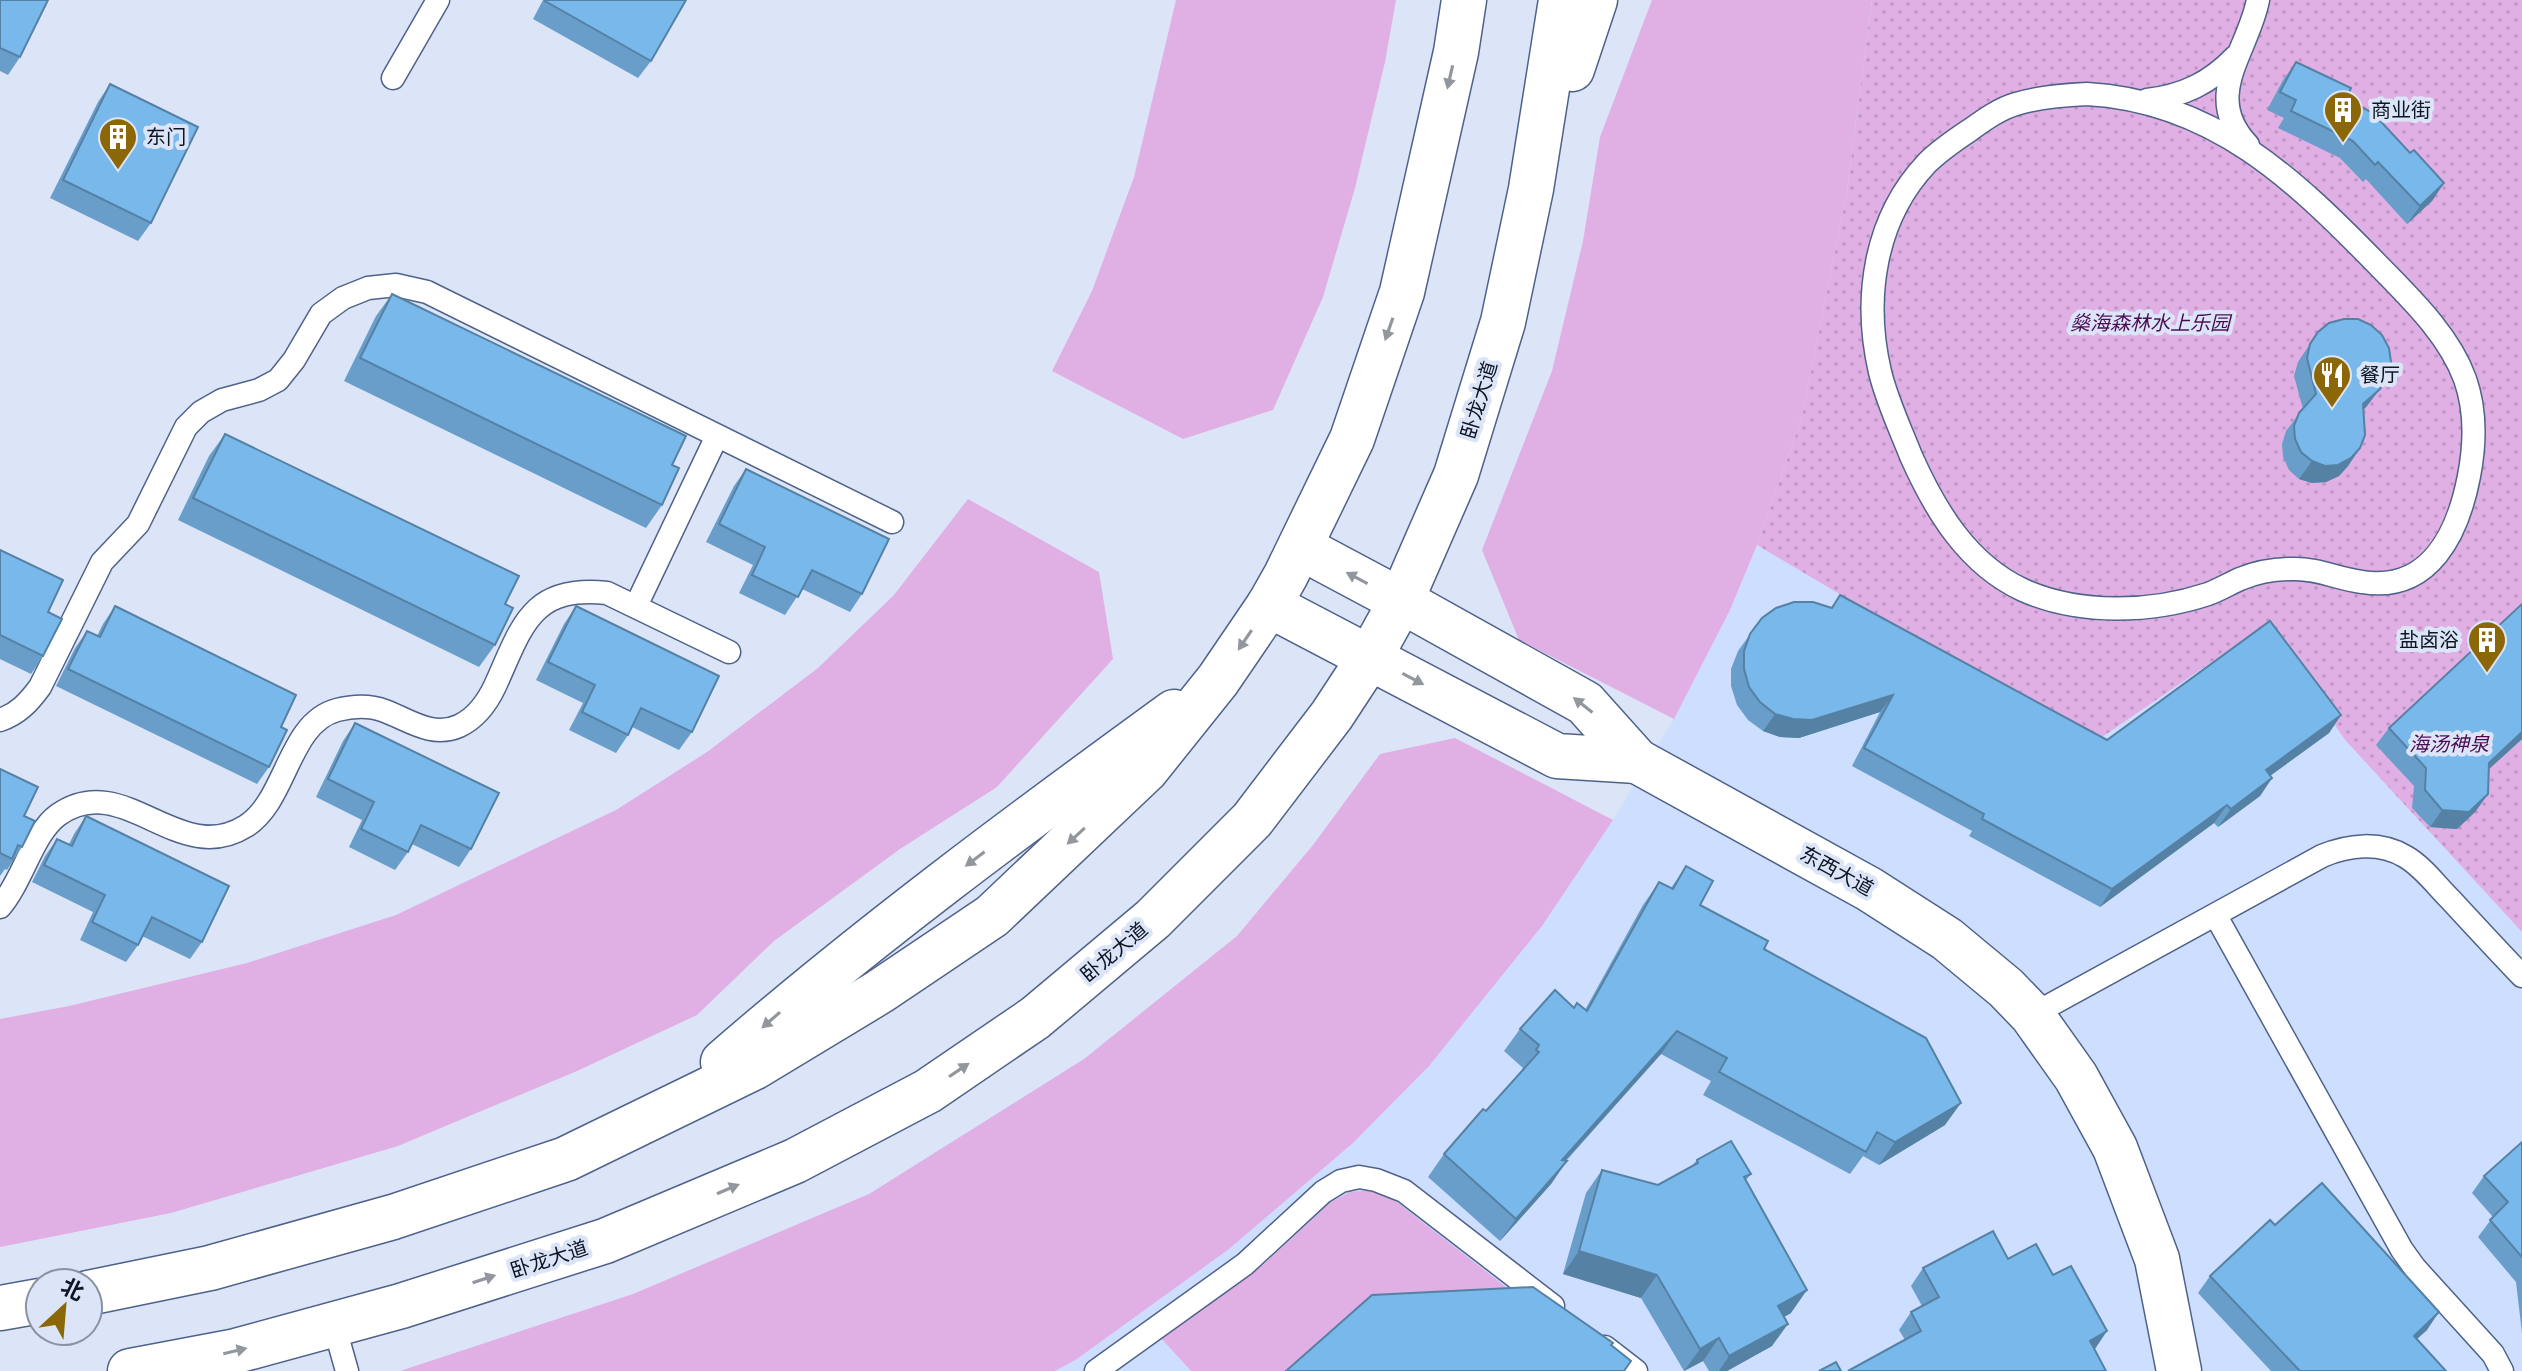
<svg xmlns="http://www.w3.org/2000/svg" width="2522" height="1371" font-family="Georgia,'Noto Sans SC',serif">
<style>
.built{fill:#cedefe}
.green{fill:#e0afe4}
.park{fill:url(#park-dots)}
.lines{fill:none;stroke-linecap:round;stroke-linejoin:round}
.service-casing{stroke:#4e628a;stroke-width:25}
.minor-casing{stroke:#4e628a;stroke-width:47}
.tertiary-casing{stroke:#4e628a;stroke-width:47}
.secondary-casing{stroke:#4e628a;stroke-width:47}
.service{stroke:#fff;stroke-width:22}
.minor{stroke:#fff;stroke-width:44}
.tertiary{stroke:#fff;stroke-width:44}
.secondary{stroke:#fff;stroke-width:44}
.wall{fill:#689ec9}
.shaded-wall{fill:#5581a4}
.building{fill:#79b8ea;stroke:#5581a4;stroke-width:2}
.oneway{fill:#92969d}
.labels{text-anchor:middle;stroke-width:8;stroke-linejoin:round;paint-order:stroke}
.poi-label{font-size:20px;fill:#0d1525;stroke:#dce5f8;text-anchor:start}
.park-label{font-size:20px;font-style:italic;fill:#4c0c52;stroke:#dce5f8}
.street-label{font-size:20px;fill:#0d1525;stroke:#dce5f8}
</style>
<defs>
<pattern id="park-dots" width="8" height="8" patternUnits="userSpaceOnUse" patternTransform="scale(2)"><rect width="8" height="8" fill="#e0afe4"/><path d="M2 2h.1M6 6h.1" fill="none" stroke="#bf96c3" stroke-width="1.8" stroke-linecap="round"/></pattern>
</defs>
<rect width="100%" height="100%" fill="#dce5f8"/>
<polygon class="built" points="1757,545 2091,744 2264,625 2346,741 2522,932 2522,1371 1055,1371 1077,1359 1229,1249 1353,1143 1429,1066 1542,926 1613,820 1674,718 1730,610"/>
<g class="green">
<polygon points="1176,0 1396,0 1385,62 1355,188 1323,297 1273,410 1183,439 1052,371 1092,291 1134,177"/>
<polygon points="1652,0 1872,0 1847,190 1801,420 1757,545 1730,610 1674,719 1519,640 1482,550 1552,371 1583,241 1600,137"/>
<polygon points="968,499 1099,572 1113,659 997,787 900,849 774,941 697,1015 577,1071 398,1146 171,1213 0,1247 0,1019 69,1006 247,963 396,915 616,810 707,752 818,668 894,595"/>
<polygon points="1455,738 1613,820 1542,926 1429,1066 1353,1143 1229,1249 1077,1359 1055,1371 400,1371 633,1294 869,1194 1084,1059 1237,936 1313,845 1380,754"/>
<polygon points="1371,1190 1394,1200 1528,1304 1287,1371 1191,1371 1160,1337 1264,1264 1331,1202 1350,1192"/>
</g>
<polygon class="park" points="1872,0 2522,0 2522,932 2346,741 2264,626 2092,744 1757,545 1801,420 1847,190"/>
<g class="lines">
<defs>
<g id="service">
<polyline points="393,78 438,0"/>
<path d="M2087,94C2214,101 2295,180 2379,266C2411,299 2449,335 2465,379C2476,410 2475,445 2469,476C2458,533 2430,593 2362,582C2338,579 2317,568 2292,569C2274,569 2257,572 2240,579C2229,584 2219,590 2208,594C2151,613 2079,615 2023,590C1967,564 1935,510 1911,456C1900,428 1887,401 1880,372C1863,299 1874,219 1927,163C1939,151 1955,140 1970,130C1984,120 1999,109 2016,104C2039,97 2064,95 2087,94Z"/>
<path d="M2147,100C2183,96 2210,83 2235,57"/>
<path d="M2248,145C2201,96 2248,52 2258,0"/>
<polyline points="636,606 717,436"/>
<path d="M0,720C18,714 29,702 40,687L102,562L138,524L186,427L201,412L222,400L259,390L278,380L294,360L321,314L343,298L368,288L396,285L427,292L892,522"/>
<path d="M0,907C22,882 33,833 58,815C124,768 178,869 246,826C287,800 288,723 337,710C353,706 369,705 385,711C409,720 432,738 459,726C476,718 487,703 495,686C522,627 530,585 607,593L729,652"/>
<polyline points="2216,916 2402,1250 2415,1268 2493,1354 2502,1371"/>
<path d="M2032,1015L2322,856C2348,845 2380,841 2406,857C2423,867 2436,885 2450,899C2474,925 2498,951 2522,976"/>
<polyline points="334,1325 347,1371"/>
<polyline points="1605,1347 1636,1371"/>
<polyline points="1096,1371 1245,1264 1323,1192 1341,1181 1359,1177 1376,1180 1404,1191 1553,1306"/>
</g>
<polyline id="minor" points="1637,761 1869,889 1947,939 2006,988 2032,1015 2076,1077 2115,1148 2157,1259 2179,1371"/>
<g id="tertiary">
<polyline points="1300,547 1418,610 1585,703 1637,761"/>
<polyline points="1269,605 1557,756 1637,761"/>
</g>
<g id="secondary">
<polyline points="1572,69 1595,0"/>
<path d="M723,1062C867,937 1020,824 1174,712"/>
<polyline points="88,1293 210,1268 393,1217 566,1159 755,1067 879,992 992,916 1146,770 1218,680 1269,605 1286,575 1352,439 1402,292 1456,52 1464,0"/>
<polyline points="0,1308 40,1301"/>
<polyline points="130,1371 236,1351 401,1306 605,1241 795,1161 928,1091 1035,1018 1153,919 1252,820 1332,715 1370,657 1401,601 1456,475 1503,322 1531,189 1561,0"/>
</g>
</defs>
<use href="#service" class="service-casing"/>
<use href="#minor" class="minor-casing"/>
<use href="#tertiary" class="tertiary-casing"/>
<use href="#secondary" class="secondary-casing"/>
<use href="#service" class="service"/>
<use href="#minor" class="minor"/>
<use href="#tertiary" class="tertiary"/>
<use href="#secondary" class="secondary"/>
</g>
<g class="wall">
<polygon points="0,0 20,57 8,75 0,71"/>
<polygon points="543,0 686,0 651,61 638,78 533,19"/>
<polygon points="2296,62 2346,99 2410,153 2444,183 2432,201 2407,224 2366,179 2363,182 2340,158 2278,128 2284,118 2267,110 2283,80"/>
<polygon points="110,84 151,223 138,241 50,198 98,102"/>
<polygon points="392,294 672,465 662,505 646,528 344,381 376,316"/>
<polygon points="2318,332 2367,406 2363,410 2360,448 2348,466 2339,476 2326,482 2312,483 2299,479 2289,470 2283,457 2282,444 2286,431 2303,409 2294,376 2298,362"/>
<polygon points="225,434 505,604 495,645 479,667 178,520 209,456"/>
<polygon points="746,469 862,594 850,612 802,589 785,615 739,593 753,565 706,542 734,486"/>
<polygon points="0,550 43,656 31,674 0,659"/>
<polygon points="1840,595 2107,740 2341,715 2329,733 2270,776 2272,778 2260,796 2218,827 2214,823 2100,907 1969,836 1972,831 1852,766 1880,712 1799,738 1780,737 1763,731 1748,720 1737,705 1731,686 1731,669 1738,651 1762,618 1831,608"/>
<polygon points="2522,604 2522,739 2489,769 2488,794 2475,812 2457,829 2430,827 2412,808 2414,786 2376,745 2389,728"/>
<polygon points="115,606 281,727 269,767 257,784 56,686 75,648 87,631 97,636 103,624"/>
<polygon points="576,606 692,732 679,750 632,727 628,735 616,753 569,730 583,703 536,680 564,624"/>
<polygon points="355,723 471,849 459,867 412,844 408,852 395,870 349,847 362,820 316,797 343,741"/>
<polygon points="0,769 24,816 22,847 7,870 5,869 0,876"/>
<polygon points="86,816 202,942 190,959 142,936 138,945 126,962 80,940 93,912 32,882 45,856 57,839 69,844 74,834"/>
<polygon points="1686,866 1700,905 1764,949 1945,1125 1879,1165 1863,1156 1850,1174 1703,1095 1711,1081 1661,1054 1566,1161 1551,1184 1500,1241 1428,1177 1444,1154 1486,1111 1520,1073 1523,1068 1504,1051 1520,1029 1574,1008 1585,1010 1643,905 1659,882 1671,888"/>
<polygon points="2522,1142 2522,1333 2516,1282 2478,1237 2493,1217 2472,1193 2484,1176"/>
<polygon points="1697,1160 1751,1174 1746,1180 1791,1313 1784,1317 1772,1346 1727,1371 1709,1371 1703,1361 1684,1371 1641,1298 1563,1274 1586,1193 1602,1170 1658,1185 1691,1167"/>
<polygon points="2275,1225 2427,1330 2417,1339 2446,1371 2271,1371 2198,1293 2210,1276"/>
<polygon points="2008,1259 2053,1275 2107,1331 1905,1340 1899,1330 1911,1312 1922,1306 1911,1286 1923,1268"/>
</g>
<g class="shaded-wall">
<polygon points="2444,183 2432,201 2407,224 2420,206"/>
<polygon points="2380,389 2367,406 2351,422 2363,404"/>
<polygon points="2360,448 2348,466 2339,476 2326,482 2312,483 2299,479 2312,461"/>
<polygon points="1893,695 1880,712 1799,738 1780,737 1763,731 1775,714"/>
<polygon points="2341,715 2329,733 2253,788 2266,770"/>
<polygon points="2522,732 2522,739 2477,780 2489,763"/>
<polygon points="2272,778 2260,796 2218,827 2231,809"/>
<polygon points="2488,794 2475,812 2457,829 2430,827 2442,810"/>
<polygon points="2227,805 2214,823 2100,907 2112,889"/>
<polygon points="1677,1031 1661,1054 1546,1182 1562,1160"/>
<polygon points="1961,1103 1945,1125 1879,1165 1895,1142"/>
<polygon points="1567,1161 1551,1184 1500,1241 1516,1219"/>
<polygon points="1579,1251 1657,1275 1641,1298 1563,1274"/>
<polygon points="1807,1290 1791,1313 1762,1329 1778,1306"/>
<polygon points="2439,1312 2427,1330 2401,1353 2414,1336"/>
<polygon points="1788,1324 1772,1346 1727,1371 1719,1371 1729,1356"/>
<polygon points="2107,1331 2095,1349 2090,1341"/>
<polygon points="1719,1338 1703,1361 1684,1371 1700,1349"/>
</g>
<g class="building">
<polygon points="0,0 48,0 20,57 0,48"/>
<polygon points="546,0 686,0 651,61 545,1"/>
<polygon points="2296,62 2351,88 2346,99 2373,113 2410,153 2414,150 2444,183 2420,206 2378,162 2375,165 2353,141 2291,111 2296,100 2280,92"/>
<polygon points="110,84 198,127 151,223 63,180"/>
<polygon points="392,294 686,436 672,465 679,468 662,505 360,358"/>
<polygon points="2344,319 2358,319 2371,325 2382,335 2389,348 2391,362 2387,377 2380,389 2363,404 2365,435 2360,448 2351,458 2338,465 2325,466 2312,461 2301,452 2295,439 2294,426 2299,413 2316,394 2307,358 2310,344 2318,332 2329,323"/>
<polygon points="225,434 519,576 505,604 513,608 495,645 193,498"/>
<polygon points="746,469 889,539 862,594 812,570 798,597 752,575 765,547 719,524"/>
<polygon points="0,550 63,580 48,612 62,619 43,656 0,635"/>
<polygon points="1840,595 2107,740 2270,621 2341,715 2266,770 2272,778 2231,809 2227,805 2112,889 1982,819 1984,814 1864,748 1893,695 1812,720 1793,719 1775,714 1760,702 1749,687 1744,669 1744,651 1750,634 1762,618 1776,608 1794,602 1813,602 1832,608"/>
<polygon points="2522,604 2522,732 2489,763 2488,794 2469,812 2442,810 2425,790 2426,768 2389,728"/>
<polygon points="115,606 296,695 281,727 287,730 269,767 68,669 87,631 100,637"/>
<polygon points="576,606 719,676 692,732 641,708 628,735 582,712 595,685 548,662"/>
<polygon points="355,723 499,793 471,849 421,825 408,852 361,829 374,802 328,779"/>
<polygon points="0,769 38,787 24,816 35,821 22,847 18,845 12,859 0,853"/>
<polygon points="86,816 229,886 202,942 152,917 138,945 92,922 105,895 44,865 57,839 72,846"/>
<polygon points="1686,866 1713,881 1700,905 1768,941 1764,949 1926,1038 1961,1103 1895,1142 1877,1132 1866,1152 1719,1072 1727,1058 1677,1031 1562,1160 1567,1161 1516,1219 1444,1154 1483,1109 1486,1111 1539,1052 1536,1050 1539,1045 1520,1029 1555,990 1574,1008 1577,1003 1587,1011 1659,882 1673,889"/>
<polygon points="1731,1141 1751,1174 1744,1177 1807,1290 1778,1306 1788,1324 1729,1356 1719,1338 1700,1349 1657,1275 1579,1251 1602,1170 1658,1185 1698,1163 1697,1160"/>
<polygon points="2522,1142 2522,1257 2490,1220 2508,1202 2484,1176"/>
<polygon points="2322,1183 2439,1312 2414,1336 2446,1371 2300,1371 2210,1276 2270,1220 2275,1225"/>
<polygon points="1993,1231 2008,1259 2036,1244 2053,1275 2071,1266 2107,1331 2090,1341 2106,1371 1848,1371 1921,1331 1911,1312 1939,1297 1923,1268"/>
<polygon points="1533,1287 1613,1343 1611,1345 1631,1361 1624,1371 1286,1371 1372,1295"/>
<polygon points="1836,1362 1841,1371 1819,1371"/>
</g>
<defs><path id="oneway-solid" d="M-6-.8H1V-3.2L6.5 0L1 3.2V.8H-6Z" transform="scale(2)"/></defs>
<g class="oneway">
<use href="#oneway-solid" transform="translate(1450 77) rotate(103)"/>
<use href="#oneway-solid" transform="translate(1389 329) rotate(109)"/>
<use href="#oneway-solid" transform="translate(1357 578) rotate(-152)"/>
<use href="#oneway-solid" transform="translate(1245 640) rotate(124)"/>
<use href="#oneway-solid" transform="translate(1413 679) rotate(28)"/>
<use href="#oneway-solid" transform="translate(1583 705) rotate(-142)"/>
<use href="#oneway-solid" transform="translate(1076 836) rotate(137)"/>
<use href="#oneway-solid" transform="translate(975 859) rotate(143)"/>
<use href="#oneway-solid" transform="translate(771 1020) rotate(139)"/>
<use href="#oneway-solid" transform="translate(959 1070) rotate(-34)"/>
<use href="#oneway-solid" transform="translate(728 1189) rotate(-23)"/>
<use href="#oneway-solid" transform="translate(484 1279) rotate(-18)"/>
<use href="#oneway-solid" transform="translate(235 1351) rotate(-13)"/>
</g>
<defs>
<symbol id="building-pin" viewBox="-11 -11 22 30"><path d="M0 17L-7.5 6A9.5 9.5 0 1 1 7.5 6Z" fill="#8b6707" stroke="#dce5f8"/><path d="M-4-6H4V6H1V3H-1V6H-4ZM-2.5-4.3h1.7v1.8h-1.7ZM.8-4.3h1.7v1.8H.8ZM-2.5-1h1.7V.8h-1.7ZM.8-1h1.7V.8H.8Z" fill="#fff"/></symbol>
<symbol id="restaurant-pin" viewBox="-11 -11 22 30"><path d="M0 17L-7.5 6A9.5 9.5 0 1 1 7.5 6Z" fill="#8b6707" stroke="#dce5f8"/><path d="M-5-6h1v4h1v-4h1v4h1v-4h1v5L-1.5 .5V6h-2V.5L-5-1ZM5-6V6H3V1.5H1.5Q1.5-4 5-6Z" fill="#fff"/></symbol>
</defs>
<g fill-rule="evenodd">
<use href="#building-pin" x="2321" y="88" width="44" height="60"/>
<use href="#building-pin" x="96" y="115" width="44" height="60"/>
<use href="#restaurant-pin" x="2310" y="353" width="44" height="60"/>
<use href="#building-pin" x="2465" y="618" width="44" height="60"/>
</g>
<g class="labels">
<g class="poi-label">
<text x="2371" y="117">商业街</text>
<text x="146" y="144">东门</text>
<text x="2360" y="382">餐厅</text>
<text x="2459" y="647" text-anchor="end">盐卤浴</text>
</g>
<g class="park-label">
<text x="2150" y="330">燊海森林水上乐园</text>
<text x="2449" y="751">海汤神泉</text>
</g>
<g class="street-label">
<text transform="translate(1479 400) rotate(-73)" y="7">卧龙大道</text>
<text transform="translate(1837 871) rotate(29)" y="7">东西大道</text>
<text transform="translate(1114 952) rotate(-40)" y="7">卧龙大道</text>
<text transform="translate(549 1259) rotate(-18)" y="7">卧龙大道</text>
</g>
</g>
<g transform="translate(64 1307) rotate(26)"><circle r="38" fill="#dce5f8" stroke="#8992a4" stroke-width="2"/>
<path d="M0-6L14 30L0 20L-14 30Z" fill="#8b6707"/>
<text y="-12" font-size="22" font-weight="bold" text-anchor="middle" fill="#0d1525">北</text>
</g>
</svg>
